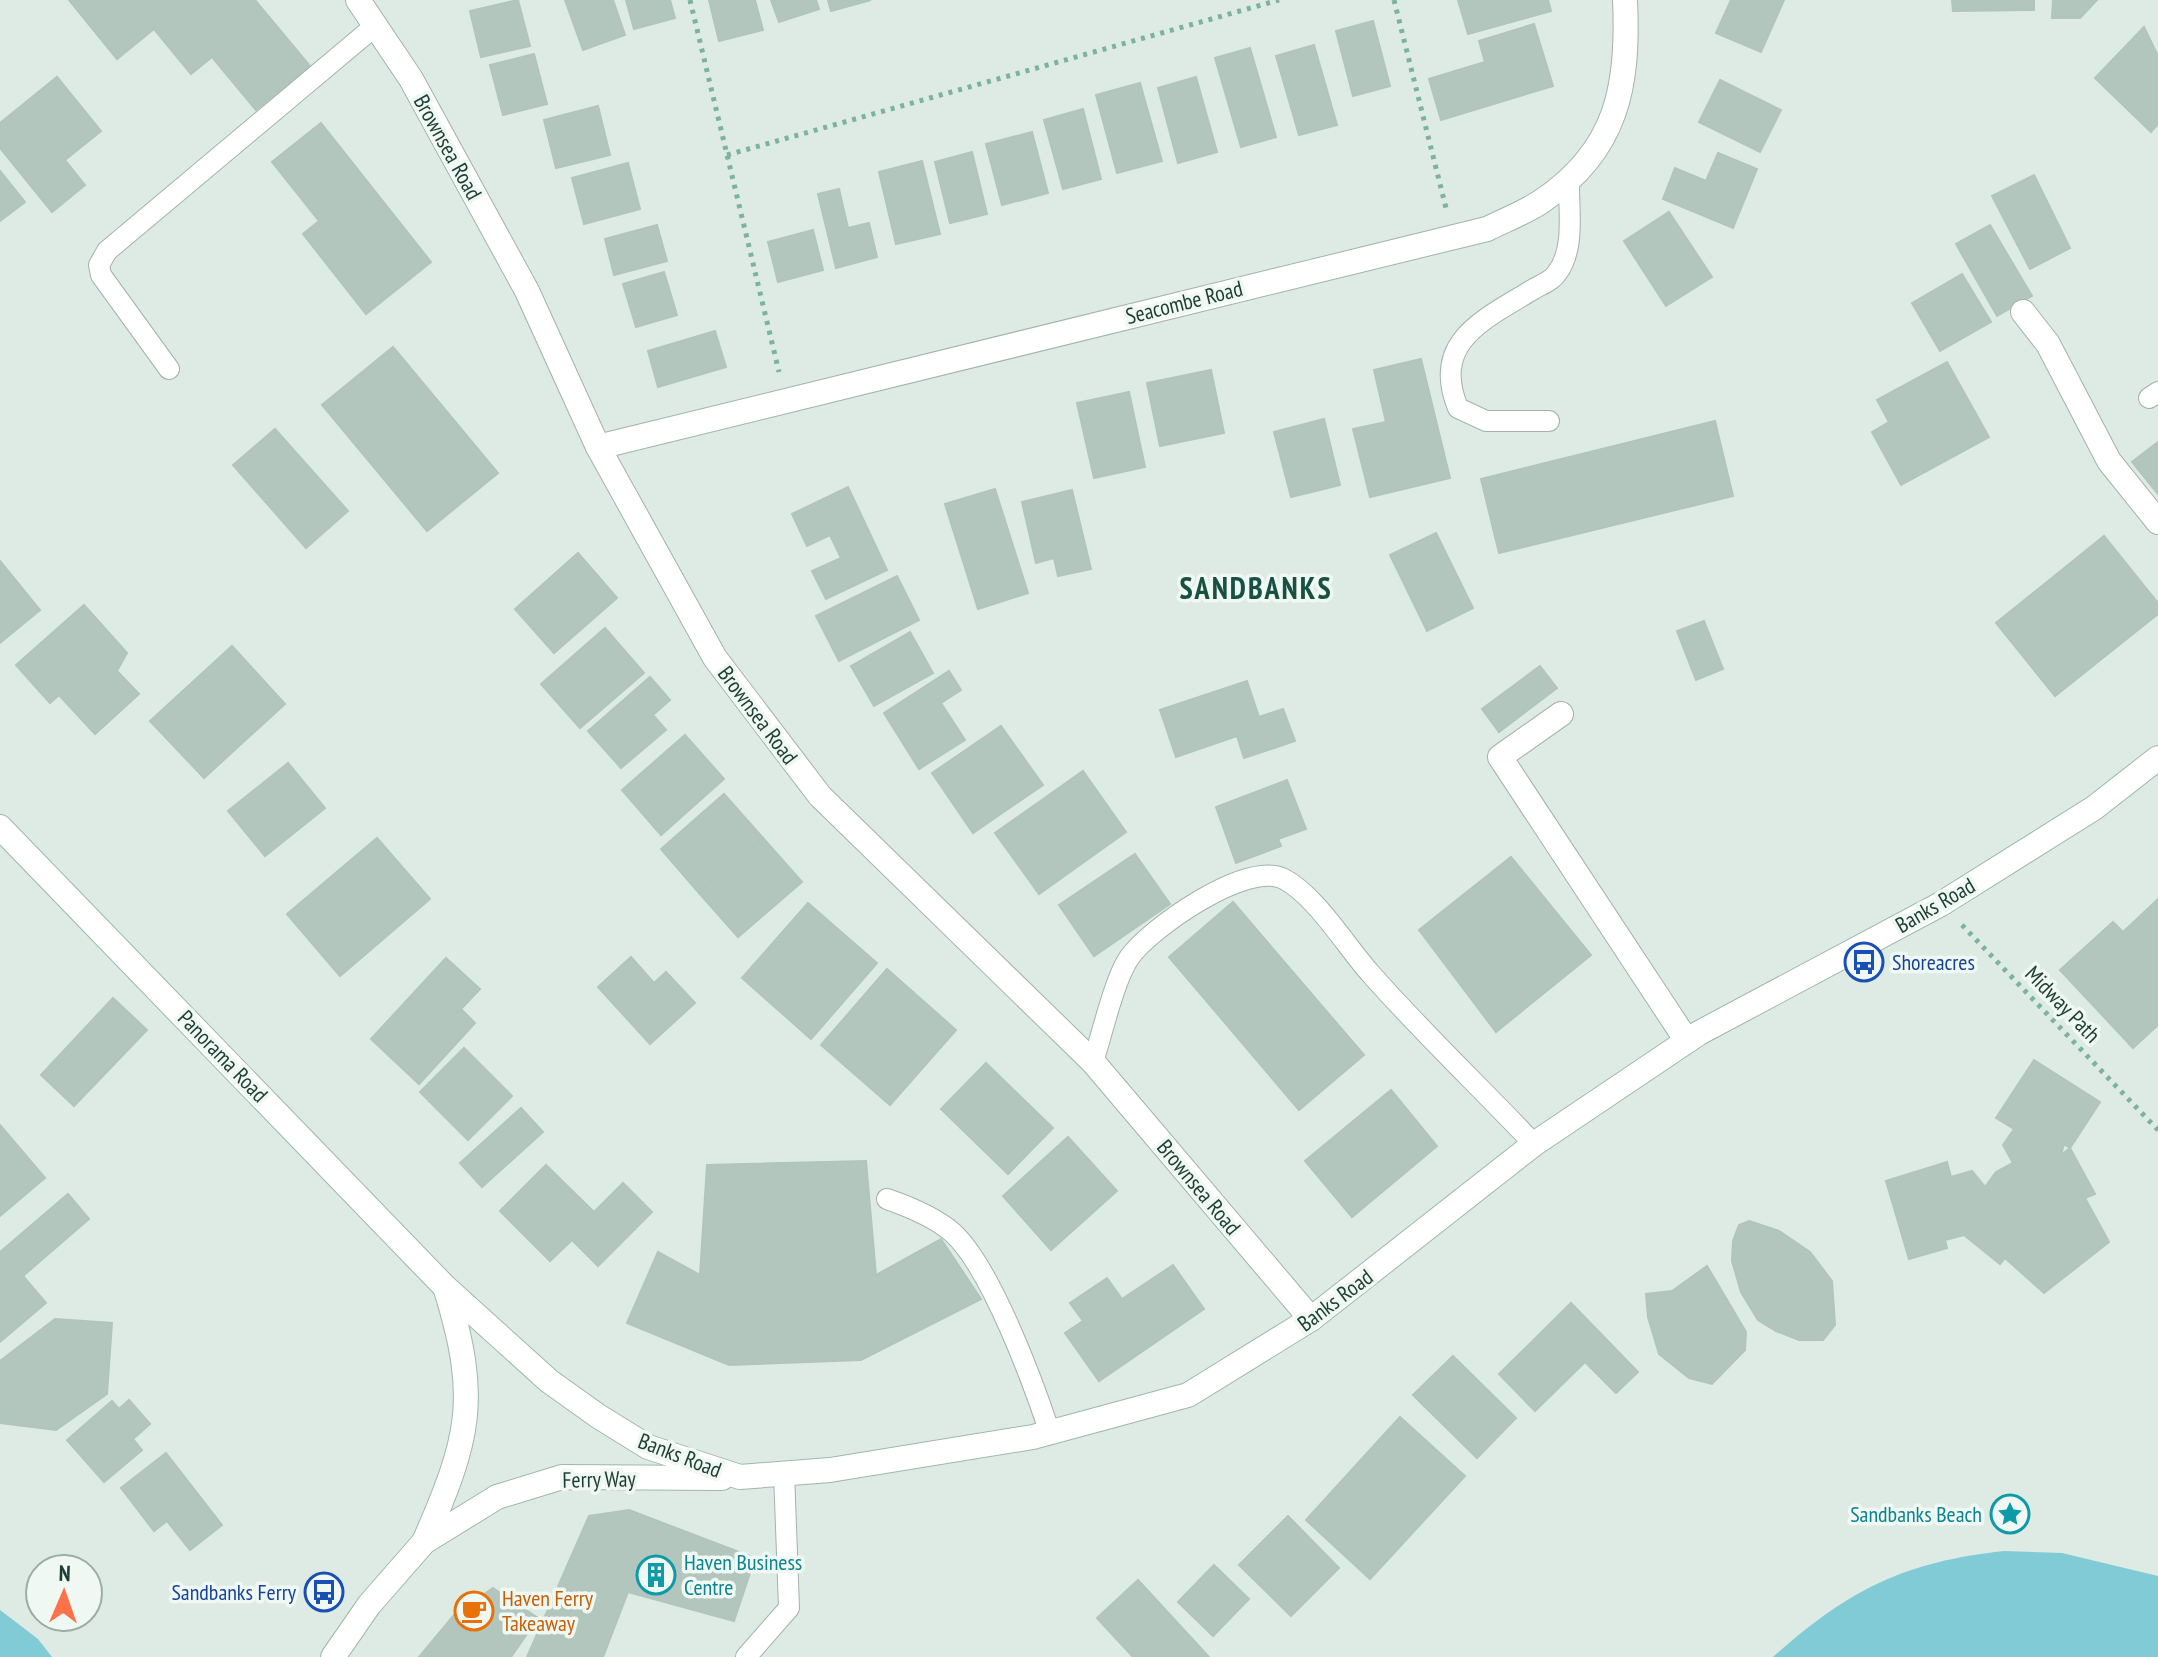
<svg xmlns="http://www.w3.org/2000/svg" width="2158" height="1657" font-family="'PT Sans Narrow',sans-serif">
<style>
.water{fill:#80cbd6}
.building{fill:#b3c6be;stroke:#b0c5bc;stroke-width:2}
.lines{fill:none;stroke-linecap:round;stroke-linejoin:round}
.service-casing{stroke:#a1b3ac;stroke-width:22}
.minor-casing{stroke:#a1b3ac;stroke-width:26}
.secondary-casing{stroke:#9cb8ad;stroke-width:26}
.path{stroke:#7bb2a0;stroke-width:5;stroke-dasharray:4 6;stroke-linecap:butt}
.service{stroke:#fff;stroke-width:20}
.minor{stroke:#fff;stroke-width:24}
.secondary{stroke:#fff;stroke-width:24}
.labels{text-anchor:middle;stroke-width:7;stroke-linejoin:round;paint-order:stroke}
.street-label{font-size:22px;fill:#1e3d34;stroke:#eff8f3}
.transit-label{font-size:22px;fill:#164399;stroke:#eff8f3;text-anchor:start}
.culture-label{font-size:22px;fill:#0d838f;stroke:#eff8f3;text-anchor:end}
.food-label{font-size:22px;fill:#c56008;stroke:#eff8f3;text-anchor:start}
.district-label{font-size:30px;font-weight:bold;letter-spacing:2px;fill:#185041;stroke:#eff8f3}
</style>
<rect width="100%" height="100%" fill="#deebe5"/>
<g class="water">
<path d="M2004,1551L2062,1553L2158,1576V1657H1773C1848,1590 1903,1562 2004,1551Z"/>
<polygon points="0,1610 38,1639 52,1657 0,1657"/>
</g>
<g class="building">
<polygon points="69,0 255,0 310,66 256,110 212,57 191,74 154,29 117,59"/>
<polygon points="518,0 530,46 481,57 470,11"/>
<polygon points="565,0 613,0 625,35 583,50"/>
<polygon points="626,0 670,0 675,18 634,29"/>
<polygon points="709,0 755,0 763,30 719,41"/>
<polygon points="771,0 816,0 819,9 779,22"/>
<polygon points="828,0 871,0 831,11"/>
<polygon points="1458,0 1548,0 1551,11 1468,34"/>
<polygon points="1731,0 1784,0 1761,52 1716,33"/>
<polygon points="1952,0 2034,0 2034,10 1953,11"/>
<polygon points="2053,0 2097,0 2080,18 2052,18"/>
<polygon points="1373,21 1390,86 1353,96 1336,31"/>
<polygon points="1534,24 1553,86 1441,120 1429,79 1485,62 1479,41"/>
<polygon points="2144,27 2158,56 2158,124 2151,132 2095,78"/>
<polygon points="1314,45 1337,125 1299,135 1276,56"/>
<polygon points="1250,48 1276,137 1241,147 1215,58"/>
<polygon points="534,54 547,104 503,115 490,65"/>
<polygon points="57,77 101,131 65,160 85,185 52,212 0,148 0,123"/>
<polygon points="1196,77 1217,152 1178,163 1158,88"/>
<polygon points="1720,80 1781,110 1760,152 1699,122"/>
<polygon points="1140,83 1162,161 1117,173 1096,95"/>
<polygon points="598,106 610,155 556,168 544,120"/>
<polygon points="1083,109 1101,179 1063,189 1044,120"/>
<polygon points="321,123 431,262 366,314 303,234 319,221 272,162"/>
<polygon points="1032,132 1048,193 1002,205 986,144"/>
<polygon points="972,152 987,214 950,223 935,162"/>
<polygon points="1718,153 1757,169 1733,228 1663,199 1675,168 1706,181"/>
<polygon points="922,161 940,234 896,244 879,172"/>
<polygon points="628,163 640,209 584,224 572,178"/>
<polygon points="0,171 25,202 0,221"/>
<polygon points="2034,175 2070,248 2030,269 1992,196"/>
<polygon points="839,189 848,228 869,223 877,257 836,268 818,194"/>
<polygon points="1669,212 1712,277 1666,306 1624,241"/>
<polygon points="657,225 667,261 614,275 605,239"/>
<polygon points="1990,225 2032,296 1997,316 1956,244"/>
<polygon points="813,230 823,270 778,282 768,242"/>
<polygon points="664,272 677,315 636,327 623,284"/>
<polygon points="1962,274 1991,322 1940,351 1912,303"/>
<polygon points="715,331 726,367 658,387 648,351"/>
<polygon points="393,347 498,473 427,531 322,405"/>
<polygon points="1421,359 1450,478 1370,497 1353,429 1386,422 1374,370"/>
<polygon points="1947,362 1989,437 1901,485 1872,432 1889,422 1877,400"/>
<polygon points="1211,370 1224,433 1160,446 1147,383"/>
<polygon points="1129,392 1145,467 1094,478 1077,403"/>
<polygon points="1324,419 1340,485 1291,497 1274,432"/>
<polygon points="1715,421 1733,496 1499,553 1481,479"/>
<polygon points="275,429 348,511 306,548 233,465"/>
<polygon points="2158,442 2158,494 2132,462"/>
<polygon points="848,487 887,570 826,599 812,571 841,558 830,535 807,546 792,514"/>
<polygon points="995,489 1028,593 978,609 945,504"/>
<polygon points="1072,490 1091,569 1058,576 1054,558 1036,563 1022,502"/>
<polygon points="1436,533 1473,608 1427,631 1390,555"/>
<polygon points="2104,536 2158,603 2158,614 2055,696 1996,623"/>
<polygon points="578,553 617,598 554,653 515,609"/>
<polygon points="0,561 40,610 0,643"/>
<polygon points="897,576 919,620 839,661 816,616"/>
<polygon points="84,605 127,653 117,671 139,694 95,734 59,695 50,703 16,665"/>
<polygon points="1704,621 1723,669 1696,680 1677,631"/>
<polygon points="605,628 644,673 580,728 541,684"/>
<polygon points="910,632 933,673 874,706 851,666"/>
<polygon points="232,646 285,704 204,778 150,721"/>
<polygon points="1540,666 1557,688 1499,732 1482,709"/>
<polygon points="949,671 961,690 941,703 965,740 919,769 884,713"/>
<polygon points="650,677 670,700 653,715 666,730 621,768 588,731"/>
<polygon points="1247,681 1259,717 1283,709 1295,741 1244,758 1237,736 1176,757 1160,710"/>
<polygon points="1001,726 1043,785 973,833 932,773"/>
<polygon points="685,735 724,779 661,835 622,790"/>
<polygon points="288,763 325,808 265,856 228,811"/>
<polygon points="1083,771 1126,832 1039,894 995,833"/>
<polygon points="1287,780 1306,829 1278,839 1281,846 1236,863 1216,807"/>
<polygon points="724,794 763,838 699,893 661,849"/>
<polygon points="377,838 430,899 340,976 287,914"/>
<polygon points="763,838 802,882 738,937 699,893"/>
<polygon points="1135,854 1170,904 1094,956 1059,905"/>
<polygon points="1511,857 1591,955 1496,1032 1419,930"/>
<polygon points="2158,899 2158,1025 2133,1048 2060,970 2113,922 2123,932"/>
<polygon points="1233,902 1364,1055 1299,1110 1169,957"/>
<polygon points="808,903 877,963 811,1039 742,978"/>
<polygon points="631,957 654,983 666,972 695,1003 650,1044 598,987"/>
<polygon points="446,958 480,989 461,1009 475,1023 419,1084 371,1039"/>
<polygon points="887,969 956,1030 890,1105 821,1045"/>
<polygon points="113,998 147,1030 74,1106 41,1075"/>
<polygon points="464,1048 512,1096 468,1140 420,1092"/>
<polygon points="2034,1060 2100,1102 2070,1148 2064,1144 2061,1155 2070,1148 2095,1194 2085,1198 2109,1242 2044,1293 2005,1258 2000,1264 1964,1235 1945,1240 1947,1248 1909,1259 1886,1181 1947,1162 1951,1177 1972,1171 1985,1187 1996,1172 2013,1163 2003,1145 2014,1129 1996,1118"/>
<polygon points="986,1063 1053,1128 1008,1174 941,1109"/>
<polygon points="1391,1090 1437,1146 1352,1217 1305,1161"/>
<polygon points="521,1108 543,1132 482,1187 460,1163"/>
<polygon points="0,1125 45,1178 0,1216"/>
<polygon points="1068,1137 1117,1191 1051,1250 1003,1196"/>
<polygon points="866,1161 876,1275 941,1239 981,1299 861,1360 729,1365 627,1323 658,1252 700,1275 707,1165"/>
<polygon points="546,1165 594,1212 623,1183 652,1212 598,1266 572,1240 550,1261 500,1211"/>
<polygon points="68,1194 89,1219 23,1276 46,1303 0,1342 0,1252"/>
<polygon points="1749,1221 1779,1231 1810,1252 1832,1281 1835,1325 1823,1340 1799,1340 1776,1331 1758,1320 1741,1292 1732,1261 1733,1241 1739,1225"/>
<polygon points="1173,1265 1204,1309 1099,1381 1065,1333 1083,1321 1070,1303 1107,1278 1122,1299"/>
<polygon points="1707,1266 1746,1332 1745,1350 1712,1384 1689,1378 1659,1354 1648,1317 1646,1294 1672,1291"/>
<polygon points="1571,1303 1638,1372 1616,1393 1585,1362 1535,1411 1499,1374"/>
<polygon points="55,1319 112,1323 107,1394 56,1430 0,1423 0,1361"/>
<polygon points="1453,1356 1516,1418 1477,1458 1413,1395"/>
<polygon points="129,1400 150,1424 133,1439 142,1450 104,1482 67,1440 112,1401 119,1409"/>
<polygon points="1400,1417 1465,1476 1370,1579 1306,1520"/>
<polygon points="166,1453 222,1525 190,1550 167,1521 154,1531 121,1488"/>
<polygon points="629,1510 755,1558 734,1621 628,1592 603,1657 527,1657 589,1516"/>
<polygon points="1288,1516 1339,1568 1291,1616 1239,1565"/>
<polygon points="1214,1565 1249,1599 1213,1636 1178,1602"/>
<polygon points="1138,1580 1209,1657 1133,1657 1097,1618"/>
<polygon points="493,1588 538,1618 511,1657 419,1657 454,1615"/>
</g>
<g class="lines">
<defs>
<g id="service">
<polyline points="169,369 101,275 99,265 107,251 375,26"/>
<polyline points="2149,398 2158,392"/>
<path d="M1549,421H1486L1458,408C1431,342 1483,320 1532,290C1540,285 1552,281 1557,273C1576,248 1568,208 1569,178"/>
<path d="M1093,1062C1102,1035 1114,980 1129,958C1150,928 1247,860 1284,879C1316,896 1346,946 1370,973C1422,1032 1480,1087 1534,1144"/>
<path d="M887,1199C910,1207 935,1217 953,1233C991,1268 1033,1382 1050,1433"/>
<polyline points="746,1657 789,1608 784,1473"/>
</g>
<g id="minor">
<polyline points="358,0 411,79 527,291 598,447 715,658 820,796 1093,1062 1311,1319"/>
<polyline points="2023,312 2048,344 2109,461 2158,522"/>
<path d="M598,447L1487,229C1505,220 1526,212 1542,201C1618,150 1629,85 1625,0"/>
<polyline points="1561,714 1500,757 1687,1041"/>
</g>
<g id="secondary">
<polyline points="0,827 445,1287 549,1381 598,1416 648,1447 740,1477 830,1470 1033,1437 1188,1395 1311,1319 1534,1144 1699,1033 1941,904 2094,808 2158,758"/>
<path d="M424,1542C469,1439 480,1400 446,1290"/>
<polyline points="333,1657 369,1605 424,1542 497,1497 562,1477 722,1478"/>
</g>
</defs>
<use href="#service" class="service-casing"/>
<use href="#minor" class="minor-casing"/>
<use href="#secondary" class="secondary-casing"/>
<g class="path">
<polyline points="690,0 779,372"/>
<polyline points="1394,0 1446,208"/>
<polyline points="727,155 1279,0"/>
<polyline points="1962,925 2158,1130"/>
</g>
<use href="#service" class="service"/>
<use href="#minor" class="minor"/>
<use href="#secondary" class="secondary"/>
</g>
<defs>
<symbol id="bus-ring" viewBox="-11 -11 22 22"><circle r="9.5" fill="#eff8f3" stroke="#1a4fb4" stroke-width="1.5"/><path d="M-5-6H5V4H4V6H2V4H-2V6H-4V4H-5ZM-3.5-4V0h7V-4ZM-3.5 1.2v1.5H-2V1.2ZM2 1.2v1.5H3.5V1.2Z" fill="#1a4fb4"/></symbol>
<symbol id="sight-ring" viewBox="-11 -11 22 22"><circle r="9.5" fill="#eff8f3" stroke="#0f9aa8" stroke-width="1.5"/><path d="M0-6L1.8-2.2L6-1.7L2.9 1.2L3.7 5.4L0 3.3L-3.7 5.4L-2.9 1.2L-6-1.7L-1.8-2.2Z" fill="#0f9aa8"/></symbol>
<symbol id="building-ring" viewBox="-11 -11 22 22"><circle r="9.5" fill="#eff8f3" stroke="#0f9aa8" stroke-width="1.5"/><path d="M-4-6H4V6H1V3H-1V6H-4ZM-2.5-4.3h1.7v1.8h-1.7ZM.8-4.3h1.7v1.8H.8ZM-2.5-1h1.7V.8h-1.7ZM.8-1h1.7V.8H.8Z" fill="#0f9aa8"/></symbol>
<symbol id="cafe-ring" viewBox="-11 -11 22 22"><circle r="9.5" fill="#eff8f3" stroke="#e8710a" stroke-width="1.5"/><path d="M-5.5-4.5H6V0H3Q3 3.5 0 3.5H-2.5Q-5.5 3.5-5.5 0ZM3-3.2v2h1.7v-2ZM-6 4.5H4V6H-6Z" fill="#e8710a"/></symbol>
</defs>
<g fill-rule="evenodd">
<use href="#bus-ring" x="1842" y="940" width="44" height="44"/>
<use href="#sight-ring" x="1988" y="1492" width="44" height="44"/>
<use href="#building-ring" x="634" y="1553" width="44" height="44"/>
<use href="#bus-ring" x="302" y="1570" width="44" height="44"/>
<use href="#cafe-ring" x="452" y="1589" width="44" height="44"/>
</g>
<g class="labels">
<g class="street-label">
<text transform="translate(448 147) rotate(61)" y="8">Brownsea Road</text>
<text transform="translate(1184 302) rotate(-14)" y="8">Seacombe Road</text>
<text transform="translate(758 715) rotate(53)" y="8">Brownsea Road</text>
<text transform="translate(1935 905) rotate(-30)" y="8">Banks Road</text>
<text transform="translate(2063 1004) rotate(46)" y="8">Midway Path</text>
<text transform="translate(223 1056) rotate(46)" y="8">Panorama Road</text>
<text transform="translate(1199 1187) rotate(50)" y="8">Brownsea Road</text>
<text transform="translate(1335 1300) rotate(-37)" y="8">Banks Road</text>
<text transform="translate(680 1455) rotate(21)" y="8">Banks Road</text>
<text transform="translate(599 1479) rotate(-1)" y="8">Ferry Way</text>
</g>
<g class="transit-label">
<text x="1892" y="970">Shoreacres</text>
<text x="296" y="1600" text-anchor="end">Sandbanks Ferry</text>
</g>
<g class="culture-label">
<text x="1982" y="1522">Sandbanks Beach</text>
<text x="684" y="1570" text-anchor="start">Haven Business<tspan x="684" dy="25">Centre</tspan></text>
</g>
<g class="food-label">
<text x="502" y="1606">Haven Ferry<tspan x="502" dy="25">Takeaway</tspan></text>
</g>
<g class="district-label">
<text x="1256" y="599">SANDBANKS</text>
</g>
</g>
<g transform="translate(64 1593) rotate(2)"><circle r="38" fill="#eff8f3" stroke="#9bada7" stroke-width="2"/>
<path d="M0-6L14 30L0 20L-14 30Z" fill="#ff7149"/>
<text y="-12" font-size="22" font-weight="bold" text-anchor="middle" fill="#1e3d34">N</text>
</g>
</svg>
